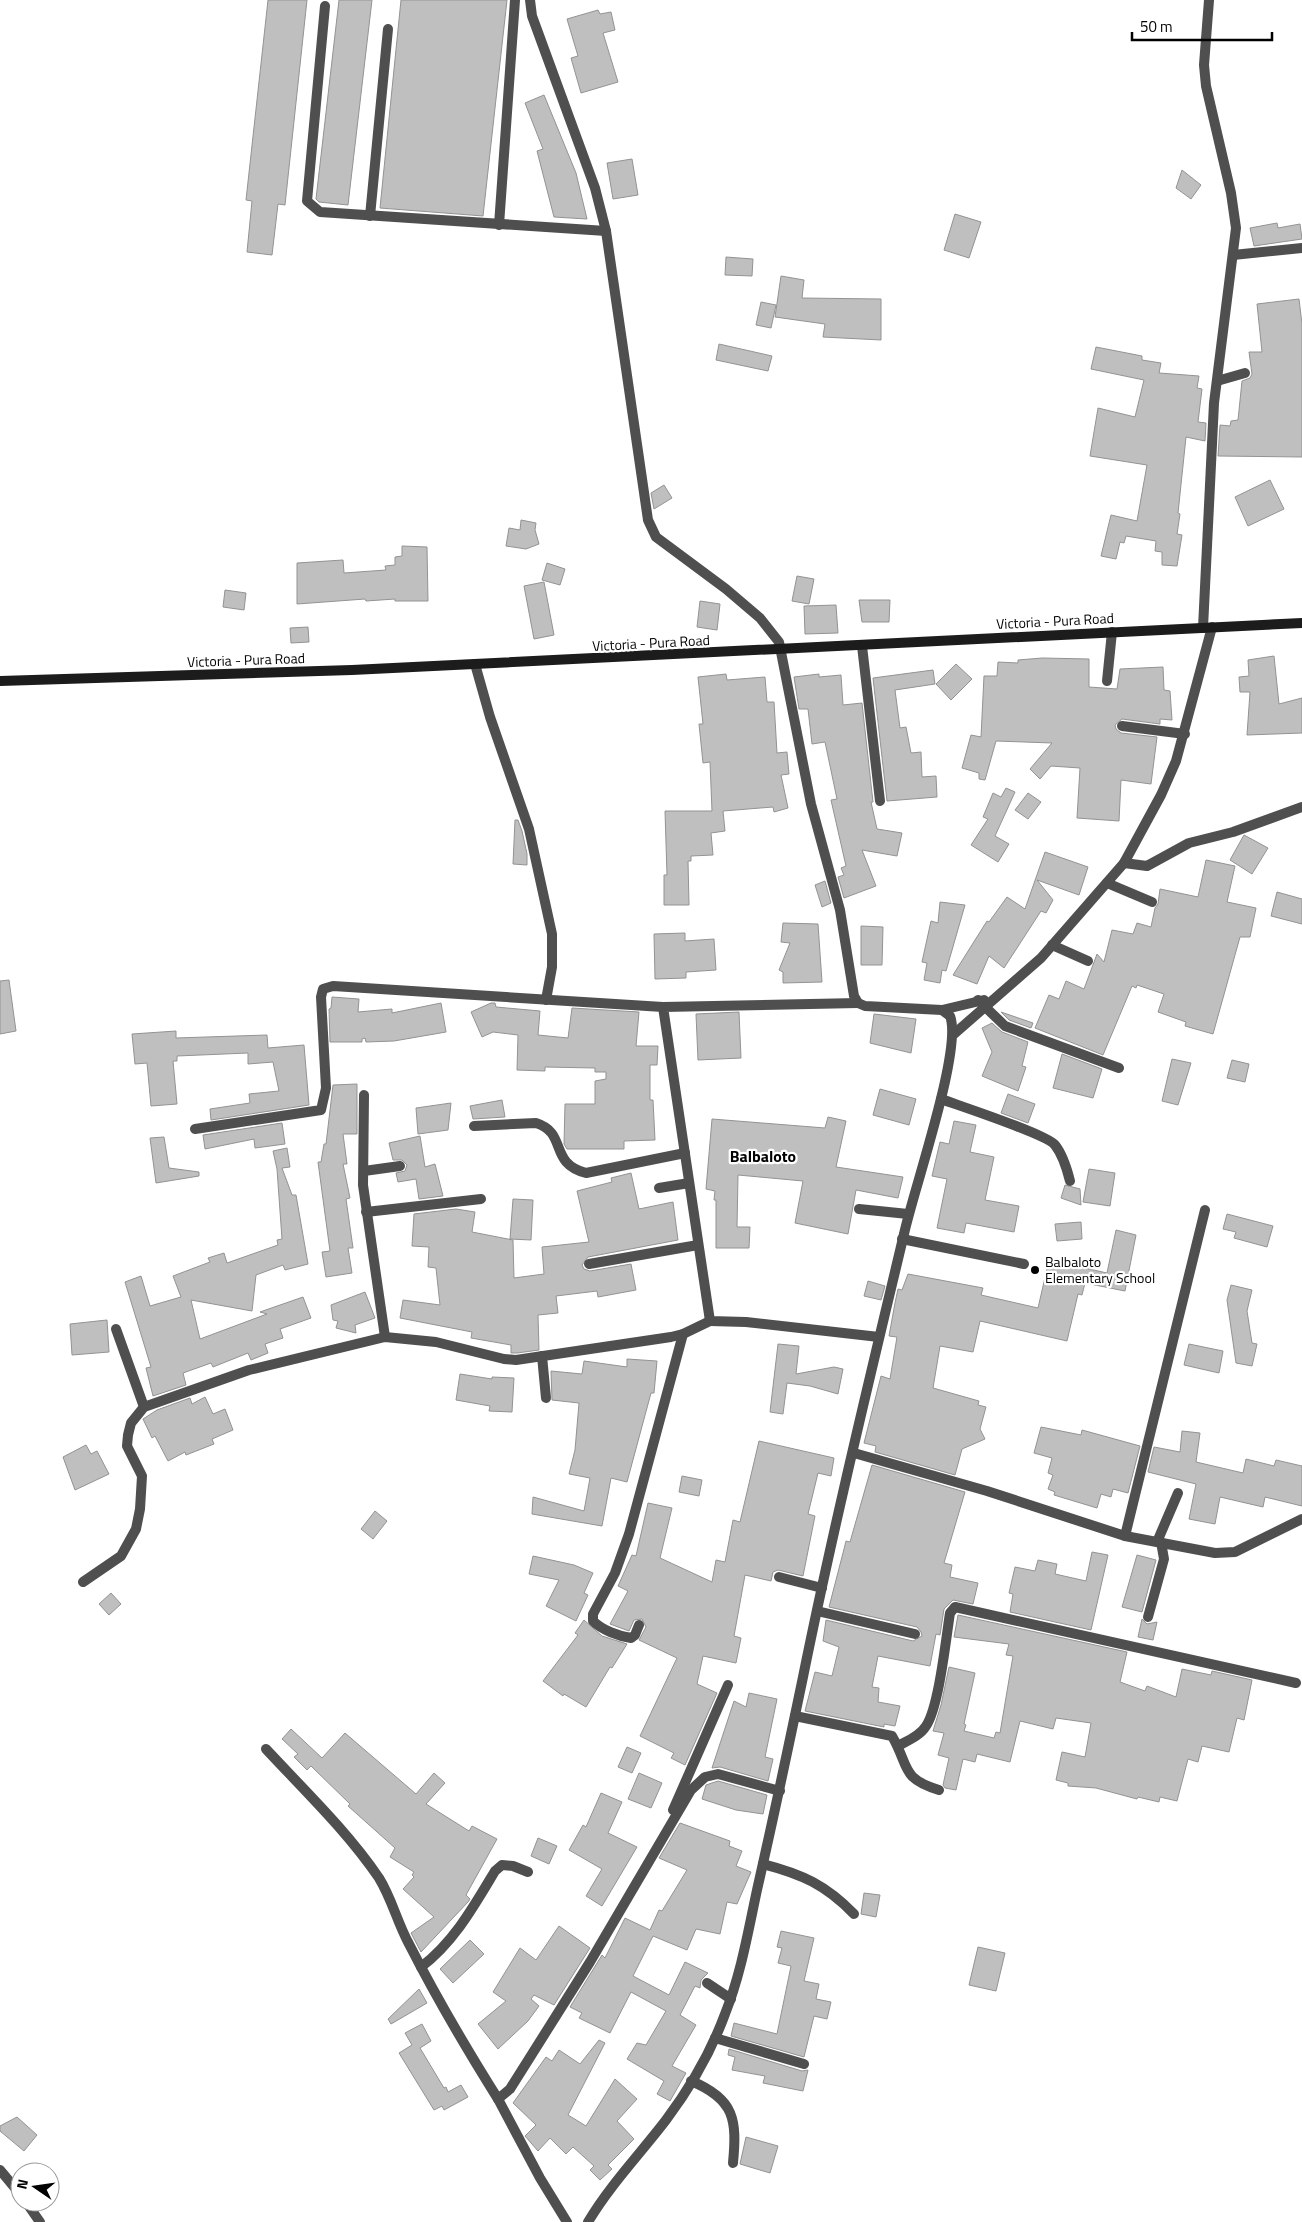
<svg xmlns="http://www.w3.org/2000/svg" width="1302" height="2222" font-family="'Titillium Web',sans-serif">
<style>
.building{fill:#bfbfbf;stroke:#939393}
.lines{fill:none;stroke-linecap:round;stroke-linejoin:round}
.service{stroke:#4f4f4f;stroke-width:10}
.minor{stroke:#4f4f4f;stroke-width:10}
.tertiary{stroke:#4f4f4f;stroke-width:10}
.secondary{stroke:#1c1c1c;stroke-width:10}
.poi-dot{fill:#000;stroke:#fff;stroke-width:2}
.labels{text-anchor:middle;stroke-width:4.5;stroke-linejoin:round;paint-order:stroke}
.street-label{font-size:14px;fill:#000;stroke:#fff}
.poi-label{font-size:14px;fill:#000;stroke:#fff;text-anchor:start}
.quarter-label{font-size:16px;font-weight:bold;fill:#000;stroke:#fff}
</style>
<rect width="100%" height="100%" fill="#fff"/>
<g class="building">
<polygon points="268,0 307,0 285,205 278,204 272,255 247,252 252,201 246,200"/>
<polygon points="339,0 372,0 348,205 319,202 316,199"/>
<polygon points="401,0 507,0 483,216 380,208"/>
<polygon points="598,10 600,14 611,12 615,30 603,33 618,82 581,93 571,58 578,56 567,19"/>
<polygon points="544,95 576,173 587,219 554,217 537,151 543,149 525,103"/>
<polygon points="632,159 638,195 613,199 607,163"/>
<polygon points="1182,170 1201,185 1191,199 1176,188"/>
<polygon points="955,214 981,222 969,258 944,250"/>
<polygon points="1277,223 1278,228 1300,224 1302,239 1254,246 1250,228"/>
<polygon points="726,257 753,259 752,276 725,275"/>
<polygon points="781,276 804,280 802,298 881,299 881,340 823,337 825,324 775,317"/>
<polygon points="1299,299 1302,324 1302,457 1218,456 1220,425 1230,426 1231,421 1238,420 1242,381 1250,378 1252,374 1249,352 1262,352 1257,304"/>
<polygon points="761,302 776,305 771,328 756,325"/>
<polygon points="719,344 772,356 768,371 716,360"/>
<polygon points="1096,347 1142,356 1142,360 1161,363 1159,373 1199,376 1197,388 1202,389 1198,422 1206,423 1205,441 1186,437 1178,513 1180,514 1177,534 1182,535 1177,566 1162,565 1162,552 1155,551 1156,541 1126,536 1124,543 1120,542 1116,559 1101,556 1111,515 1137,521 1147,465 1090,456 1098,408 1135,417 1144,380 1091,369"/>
<polygon points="1270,480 1284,509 1248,526 1235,497"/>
<polygon points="664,485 672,498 654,509 651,493"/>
<polygon points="521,520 536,523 535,530 539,544 526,549 506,546 509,528 520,530"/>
<polygon points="402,546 427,547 428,601 395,601 395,599 366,601 365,599 297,604 297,563 343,560 344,573 386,570 385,566 395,565 395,557 402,556"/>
<polygon points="547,563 565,569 560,585 542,580"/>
<polygon points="797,576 814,579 809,604 792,601"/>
<polygon points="544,582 554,635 534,639 524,586"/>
<polygon points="225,590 246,593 244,610 223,607"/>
<polygon points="859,600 890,600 889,622 862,622"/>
<polygon points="700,601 720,604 717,630 697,627"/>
<polygon points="836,605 838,633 805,634 804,606"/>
<polygon points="308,627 309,642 291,643 290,628"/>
<polygon points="1274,656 1279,704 1302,698 1302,733 1247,735 1250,692 1240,692 1239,677 1249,676 1248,660"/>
<polygon points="1042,658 1089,659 1089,687 1117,689 1120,669 1163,667 1164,690 1170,691 1172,720 1160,719 1160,724 1122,719 1115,725 1116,729 1121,733 1157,737 1151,784 1121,780 1119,821 1077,818 1080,768 1051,766 1040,779 1030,769 1052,743 996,741 985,780 979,779 979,773 962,768 971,735 981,737 984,676 997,676 998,662 1018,663 1018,660"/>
<polygon points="956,664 972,679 951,700 936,684"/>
<polygon points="933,670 935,684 895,690 900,728 906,727 911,753 921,752 922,777 936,776 937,797 887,801 873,678"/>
<polygon points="726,674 727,680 765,677 767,702 774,702 777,753 787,752 789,774 781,775 788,808 774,812 773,807 723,811 725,831 711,833 713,855 691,856 691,861 688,861 689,905 664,905 664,875 667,875 665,811 712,811 710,762 703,763 699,724 703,724 698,677"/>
<polygon points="819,674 819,677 841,675 843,705 862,703 873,802 871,802 877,829 902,833 897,856 862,850 876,886 844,898 838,877 844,875 841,868 846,866 831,800 837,799 825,742 812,744 808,709 799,709 794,677"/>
<polygon points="1006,788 1015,792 995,836 1009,844 998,862 971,845 988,819 983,817 993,793 1001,797"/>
<polygon points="1028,793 1041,802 1028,819 1015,810"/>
<polygon points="515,820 518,820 522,831 527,854 527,865 513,864"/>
<polygon points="1244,835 1268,848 1252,874 1230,860"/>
<polygon points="1045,852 1088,867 1079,895 1037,880 1053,900 1046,913 1041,911 1004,968 989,956 977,984 953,975 987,921 989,922 1007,897 1025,909"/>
<polygon points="1206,860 1235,866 1227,902 1256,908 1250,937 1240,937 1213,1034 1185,1026 1186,1022 1158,1012 1164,994 1137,985 1136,988 1132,986 1103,1055 1035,1028 1049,995 1059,999 1066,981 1084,989 1097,954 1104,962 1112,930 1133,934 1137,923 1151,927 1155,908 1158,904 1160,889 1198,897"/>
<polygon points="825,881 831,903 822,907 815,885"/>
<polygon points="1277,892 1302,899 1302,924 1271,916"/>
<polygon points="940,902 965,905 946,971 942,970 940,983 924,980 927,963 922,962 931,921 938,923"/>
<polygon points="783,923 818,924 822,982 783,983 783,972 779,970 790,943 781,942"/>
<polygon points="861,926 883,927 882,965 861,965"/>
<polygon points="685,933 685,941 714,939 716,970 686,972 686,978 655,979 654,934"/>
<polygon points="9,980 16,1031 0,1034 0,981"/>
<polygon points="332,997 359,999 358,1012 392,1009 392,1013 441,1003 446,1032 394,1041 366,1042 365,1038 362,1039 362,1042 330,1042 329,1009 331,1008"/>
<polygon points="491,1003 495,1003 496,1007 540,1011 538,1035 568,1038 572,1008 639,1012 636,1046 658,1046 657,1065 650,1065 650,1100 653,1100 655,1140 624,1141 624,1149 567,1149 564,1144 565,1104 595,1104 595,1081 606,1079 606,1072 595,1072 595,1068 545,1067 545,1071 517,1070 518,1035 493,1032 482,1037 471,1012"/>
<polygon points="739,1012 741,1058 698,1060 696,1014"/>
<polygon points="1001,1012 1033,1023 1031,1028 1009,1020"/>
<polygon points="874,1014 916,1019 911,1053 870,1043"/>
<polygon points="992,1023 1002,1032 1028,1042 1022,1066 1026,1067 1018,1091 982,1076 992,1052 982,1028"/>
<polygon points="176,1031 176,1038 267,1035 268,1048 304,1045 309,1105 211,1120 210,1109 250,1103 249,1094 279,1091 273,1062 248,1064 248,1053 177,1056 177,1061 173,1061 177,1104 151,1106 147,1063 135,1064 132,1034"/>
<polygon points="1062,1054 1102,1069 1093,1098 1053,1088"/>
<polygon points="1172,1059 1191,1063 1178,1105 1162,1101"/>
<polygon points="1232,1060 1249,1064 1245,1082 1227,1078"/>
<polygon points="357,1084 357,1134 343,1134 347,1164 343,1164 350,1198 346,1199 353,1248 348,1248 352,1273 326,1277 322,1252 330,1251 318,1162 321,1162 324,1144 326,1144 333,1085"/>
<polygon points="880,1089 916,1099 909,1125 873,1115"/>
<polygon points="1008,1094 1035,1104 1028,1123 1001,1113"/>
<polygon points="502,1100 505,1117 473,1119 470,1106"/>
<polygon points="451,1103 448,1130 418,1134 416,1108"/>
<polygon points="828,1117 846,1121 836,1167 903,1177 898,1198 856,1190 848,1234 795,1223 803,1181 738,1175 737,1227 750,1227 749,1248 716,1248 716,1200 714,1200 715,1191 706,1189 712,1119 825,1128"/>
<polygon points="954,1121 976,1125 970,1152 994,1157 985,1200 1019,1206 1014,1232 966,1223 964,1233 937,1228 947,1179 932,1176 940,1142 949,1144"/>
<polygon points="282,1123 285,1144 255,1148 254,1139 205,1149 203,1135"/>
<polygon points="420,1136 425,1167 435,1164 443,1196 419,1199 416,1179 398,1182 396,1173 405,1171 407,1165 402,1160 393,1160 389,1143"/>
<polygon points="164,1137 169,1168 199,1172 199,1176 156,1183 150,1138"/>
<polygon points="287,1148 290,1167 282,1168 292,1195 296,1195 308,1264 285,1270 283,1265 256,1275 252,1311 191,1300 200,1339 267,1314 260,1312 303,1297 311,1318 280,1329 283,1338 265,1344 268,1353 251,1360 248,1353 213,1367 211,1363 183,1373 186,1385 153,1396 146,1368 151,1367 125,1282 141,1276 150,1306 181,1297 173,1276 210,1262 208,1258 224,1253 227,1263 278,1245 277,1240 282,1239 277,1169 273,1151"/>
<polygon points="1089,1169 1115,1173 1110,1206 1083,1202"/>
<polygon points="631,1173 639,1209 673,1202 678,1240 588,1257 582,1265 584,1269 590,1271 631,1264 636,1290 598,1297 597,1291 556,1296 558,1313 538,1315 539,1350 517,1353 511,1353 511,1345 471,1338 472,1332 400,1318 403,1300 440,1305 436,1268 428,1267 429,1247 412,1246 414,1214 456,1209 475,1212 472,1232 513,1240 514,1278 544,1274 542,1247 589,1242 577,1191 612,1182 611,1178"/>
<polygon points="1065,1185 1080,1189 1081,1205 1061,1198"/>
<polygon points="513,1199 533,1200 531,1240 510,1239"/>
<polygon points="1227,1214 1273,1226 1267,1247 1234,1238 1236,1232 1223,1229"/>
<polygon points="1081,1222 1082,1239 1057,1241 1055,1224"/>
<polygon points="1116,1230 1136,1235 1125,1291 1085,1283 1082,1295 1078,1294 1067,1341 980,1321 973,1352 940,1346 933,1388 979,1401 978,1405 986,1407 980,1429 985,1439 962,1449 955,1475 875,1452 876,1446 864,1443 881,1376 890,1379 897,1337 889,1336 895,1303 898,1289 902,1290 908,1274 983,1288 981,1295 1038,1308 1049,1260 1107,1273"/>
<polygon points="868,1281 885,1286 881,1300 864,1296"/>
<polygon points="1231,1285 1252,1290 1247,1311 1252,1343 1257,1344 1252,1366 1236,1363 1227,1300"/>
<polygon points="365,1292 375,1318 355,1325 356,1333 336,1328 338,1321 333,1320 331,1305"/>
<polygon points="107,1320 109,1352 72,1355 70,1324"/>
<polygon points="778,1344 799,1346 796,1374 834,1367 843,1369 838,1394 810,1386 787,1383 783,1414 770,1412"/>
<polygon points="1189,1344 1223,1351 1219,1373 1184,1365"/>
<polygon points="627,1359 657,1361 654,1393 651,1393 627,1482 611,1478 602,1526 532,1514 533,1497 584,1511 590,1478 569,1474 575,1450 579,1403 552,1400 551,1371 582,1374 584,1361 627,1367"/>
<polygon points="460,1374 492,1379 492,1377 514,1378 512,1412 489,1411 490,1406 456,1400"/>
<polygon points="205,1397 213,1414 225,1409 233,1430 212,1439 214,1444 186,1455 185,1452 168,1461 155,1436 152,1438 143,1419 157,1410 190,1398 192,1404"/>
<polygon points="1041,1427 1081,1435 1082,1430 1140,1446 1128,1493 1113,1489 1111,1497 1101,1494 1097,1508 1054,1495 1055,1492 1048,1489 1053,1475 1048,1473 1052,1458 1034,1453"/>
<polygon points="1182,1431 1200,1433 1196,1462 1243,1473 1246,1459 1274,1466 1276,1460 1302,1466 1302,1506 1265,1497 1263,1507 1220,1497 1215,1524 1189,1519 1196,1484 1148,1472 1154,1447 1180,1452"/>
<polygon points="759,1441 834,1458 831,1476 818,1473 808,1514 815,1516 803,1576 778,1570 773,1572 771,1581 745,1575 734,1636 741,1638 736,1663 703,1656 697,1684 717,1693 685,1765 671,1758 674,1753 640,1736 677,1658 639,1640 646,1627 642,1619 634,1620 629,1631 610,1624 628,1591 618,1586 632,1555 636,1556 648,1503 672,1508 660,1558 712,1582 716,1560 725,1562 733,1520 740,1522"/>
<polygon points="86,1445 91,1454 97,1451 109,1474 75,1490 63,1457"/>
<polygon points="872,1465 965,1492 944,1563 952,1565 950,1577 978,1583 973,1604 953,1600 944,1609 940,1635 936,1634 930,1666 878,1656 872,1687 879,1688 878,1702 900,1706 895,1726 884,1724 884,1727 805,1711 815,1672 832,1676 839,1647 823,1641 826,1620 913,1641 922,1636 921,1632 917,1627 829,1607 843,1553 846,1541 850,1542"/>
<polygon points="682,1476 702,1480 699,1496 679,1492"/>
<polygon points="375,1511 387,1521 373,1539 361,1529"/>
<polygon points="1092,1552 1108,1555 1091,1630 1010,1612 1013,1594 1009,1593 1015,1567 1035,1571 1038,1560 1057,1564 1055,1574 1086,1581"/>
<polygon points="1137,1555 1156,1560 1142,1612 1122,1607"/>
<polygon points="533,1556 574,1565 593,1573 584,1593 588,1595 576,1621 546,1606 559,1580 529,1574"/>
<polygon points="111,1593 121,1604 109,1615 99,1604"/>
<polygon points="958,1615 1127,1652 1120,1682 1145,1691 1147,1686 1176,1697 1182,1669 1211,1675 1212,1671 1252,1680 1244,1720 1237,1718 1229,1752 1202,1746 1198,1762 1188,1759 1177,1801 1160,1797 1159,1802 1138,1797 1137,1799 1096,1788 1068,1786 1068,1783 1056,1780 1062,1752 1085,1757 1091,1723 1056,1718 1053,1729 1020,1721 1010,1762 977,1754 975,1762 963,1759 956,1790 945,1788 943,1785 949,1758 938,1755 944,1733 933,1731 941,1705 949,1667 975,1673 964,1724 966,1725 964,1731 994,1738 996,1732 1000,1733 1013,1656 1006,1655 1009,1644 954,1637"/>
<polygon points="1142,1619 1147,1624 1157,1622 1153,1640 1138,1637"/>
<polygon points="584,1620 602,1636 627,1644 612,1668 610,1667 586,1707 564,1694 563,1696 543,1681 578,1635 575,1633"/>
<polygon points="749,1693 777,1699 765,1757 773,1759 768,1781 720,1767 712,1768 734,1701 746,1707"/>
<polygon points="291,1729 322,1758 345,1733 416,1794 434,1773 445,1783 426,1804 469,1831 472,1826 497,1839 466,1895 470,1899 468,1902 421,1952 411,1933 434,1917 403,1889 414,1877 412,1875 414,1872 390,1857 395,1848 348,1806 350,1804 311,1766 307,1770 294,1757 298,1754 282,1739"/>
<polygon points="627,1747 641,1753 632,1773 618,1767"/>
<polygon points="639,1773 662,1783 651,1808 628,1799"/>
<polygon points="718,1781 767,1795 763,1814 736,1810 702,1799 706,1785"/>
<polygon points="601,1793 622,1802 608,1833 637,1847 602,1906 586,1896 602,1869 569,1850 583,1825 586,1827"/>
<polygon points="680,1823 730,1841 729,1846 742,1851 736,1866 751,1872 737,1904 727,1902 720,1934 696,1929 687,1950 653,1936 633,1976 669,1995 685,1962 708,1973 701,1980 700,1988 695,1986 680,2015 696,2025 672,2066 686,2073 670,2101 657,2094 664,2081 627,2059 637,2043 646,2045 666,2011 631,1992 610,2033 579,2018 582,2013 570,2007 602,1955 605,1958 625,1918 650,1930 659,1910 662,1911 687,1870 659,1858"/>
<polygon points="538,1838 557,1846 549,1864 531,1856"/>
<polygon points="864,1893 880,1895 876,1917 861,1914"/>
<polygon points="559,1926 590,1948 554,2005 534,1995 531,1999 539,2006 528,2021 498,2049 478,2024 506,2001 493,1992 520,1948 536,1960"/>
<polygon points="781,1931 814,1938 804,1981 819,1984 816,1999 831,2002 827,2019 814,2016 804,2057 731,2036 734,2023 777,2034 791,1966 778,1963 782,1948 777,1947"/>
<polygon points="470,1940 484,1954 453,1983 440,1969"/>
<polygon points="978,1947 1005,1953 996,1991 969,1985"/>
<polygon points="419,1989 427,2003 391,2024 388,2019"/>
<polygon points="422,2024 431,2041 420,2048 444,2088 446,2087 448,2092 461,2085 468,2097 444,2110 442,2106 434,2110 399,2053 412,2045 405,2033"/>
<polygon points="599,2040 605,2043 568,2115 586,2126 615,2079 637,2099 617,2121 634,2139 608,2165 612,2169 600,2180 590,2170 594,2166 573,2147 566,2154 550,2138 538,2151 525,2136 536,2125 513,2103 546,2057 552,2061 559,2050 580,2064"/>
<polygon points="729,2049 802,2071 808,2070 803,2091 763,2083 765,2076 732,2070 735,2057 728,2055"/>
<polygon points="17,2117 37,2135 24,2151 0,2131 0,2126"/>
<polygon points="746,2137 778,2146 770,2173 740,2164"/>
</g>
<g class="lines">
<g class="service">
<polyline points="325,6 307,201 320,212 606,231"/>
<polyline points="370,216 388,29"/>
<polyline points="499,225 515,0"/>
<polyline points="1233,255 1302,248"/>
<polyline points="1217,381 1245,373"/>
<polyline points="1107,681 1112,632"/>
<polyline points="1122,726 1185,734"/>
<polyline points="1107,883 1152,902"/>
<polyline points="1052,945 1088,961"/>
<polyline points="364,1171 400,1166"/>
<polyline points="659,1188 689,1183"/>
<polyline points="859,1209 908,1214"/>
<polyline points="902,1239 1024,1264"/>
<polyline points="116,1329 144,1407"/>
<polyline points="542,1356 546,1398"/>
<polyline points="1157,1542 1178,1493"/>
<polyline points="779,1577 822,1588"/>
<polyline points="1148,1617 1164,1559 1161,1542"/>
<path d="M763,1864C802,1874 826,1885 854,1914"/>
<polyline points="707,1983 731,1999"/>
<path d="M691,2081C735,2099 737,2120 733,2163"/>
</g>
<g class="minor">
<polyline points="1203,628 1214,403 1236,228 1231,193 1206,86 1204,65 1209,0"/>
<polyline points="862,646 880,801"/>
<polyline points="475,664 490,717 529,829 552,934 552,967 546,1000"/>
<polyline points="1124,863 1147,866 1189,843 1233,832 1302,807"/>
<polyline points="978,1000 1005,1026 1119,1068"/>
<polyline points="858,1003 663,1007 710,1321 746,1322 879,1337"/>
<polyline points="942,1010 984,1000"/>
<polyline points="954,1034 1041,958 1124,863 1161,795 1176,761 1212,627"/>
<polyline points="364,1095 363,1185 385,1337"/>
<path d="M941,1099C960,1106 1046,1134 1055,1145C1063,1155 1067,1169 1070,1181"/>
<path d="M474,1126L536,1123C568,1133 548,1163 586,1173L685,1153"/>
<polyline points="195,1129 321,1110 326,1088 321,997 323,989 333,986 663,1007"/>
<polyline points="366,1212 481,1199"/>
<polyline points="589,1264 698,1245"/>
<polyline points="854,1453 987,1491 1125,1536 1215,1553 1235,1552 1302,1519"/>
<polyline points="1125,1536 1205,1210"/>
<polyline points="83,1582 121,1556 136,1529 140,1509 142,1476 127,1446 128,1435 131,1423 144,1407 249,1370 385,1337 436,1342 504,1359 516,1360 671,1337 683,1334 710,1321"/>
<polyline points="817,1611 915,1634"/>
<path d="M639,1625L635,1635L631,1638C618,1636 602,1630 593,1621V1614L615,1573L629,1534L683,1334"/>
<path d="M795,1716L892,1736C910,1767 900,1778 939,1790"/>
<path d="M898,1746C907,1741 920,1736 926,1726C939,1707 946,1638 950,1613L955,1607L1296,1683"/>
<path d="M266,1749C305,1791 347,1831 379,1878C392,1899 397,1922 409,1944C436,1997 466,2048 498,2099"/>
<polyline points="673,1810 728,1685"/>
<path d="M421,1967C454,1942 474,1906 495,1871L502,1865L513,1866L528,1872"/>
<polyline points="715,2038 804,2064"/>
<polyline points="0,2170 20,2194"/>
<polyline points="26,2202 40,2222"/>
<polyline points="567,2222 540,2178 498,2099 510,2089 590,1962 691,1790 705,1777 718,1774 780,1791"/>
</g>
<path class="tertiary" d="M530,0L532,16L595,188L606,231L648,520L656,537L726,589L760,618L779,642L811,804L840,910L854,996L858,1003L865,1006L942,1010L950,1016C963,1049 913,1191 904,1234C869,1381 833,1529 803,1677C788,1749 773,1820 757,1890C748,1932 741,1974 725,2014C711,2052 690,2088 666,2120C640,2154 610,2185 588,2222"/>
<polyline class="secondary" points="0,681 352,670 1302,623"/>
</g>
<circle class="poi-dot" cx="1035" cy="1270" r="5"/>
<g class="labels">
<g class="street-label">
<text transform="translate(1055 621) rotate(-3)" y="5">Victoria - Pura Road</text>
<text transform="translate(651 643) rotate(-3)" y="5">Victoria - Pura Road</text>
<text transform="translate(246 660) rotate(-2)" y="5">Victoria - Pura Road</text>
</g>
<g class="poi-label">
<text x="1045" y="1267">Balbaloto<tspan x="1045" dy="16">Elementary School</tspan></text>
</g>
<g class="quarter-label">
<text x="763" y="1162">Balbaloto</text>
</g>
</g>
<g transform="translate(35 2187) rotate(283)"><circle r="24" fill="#ffffff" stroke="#999999"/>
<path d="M0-4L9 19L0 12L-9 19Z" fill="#000000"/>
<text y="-8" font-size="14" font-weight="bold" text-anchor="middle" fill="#000000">N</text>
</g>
<path d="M1132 32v8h140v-8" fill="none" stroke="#000000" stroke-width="2.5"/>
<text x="1140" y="32" font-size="15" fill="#000000" stroke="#ffffff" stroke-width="4" paint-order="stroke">50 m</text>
</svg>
